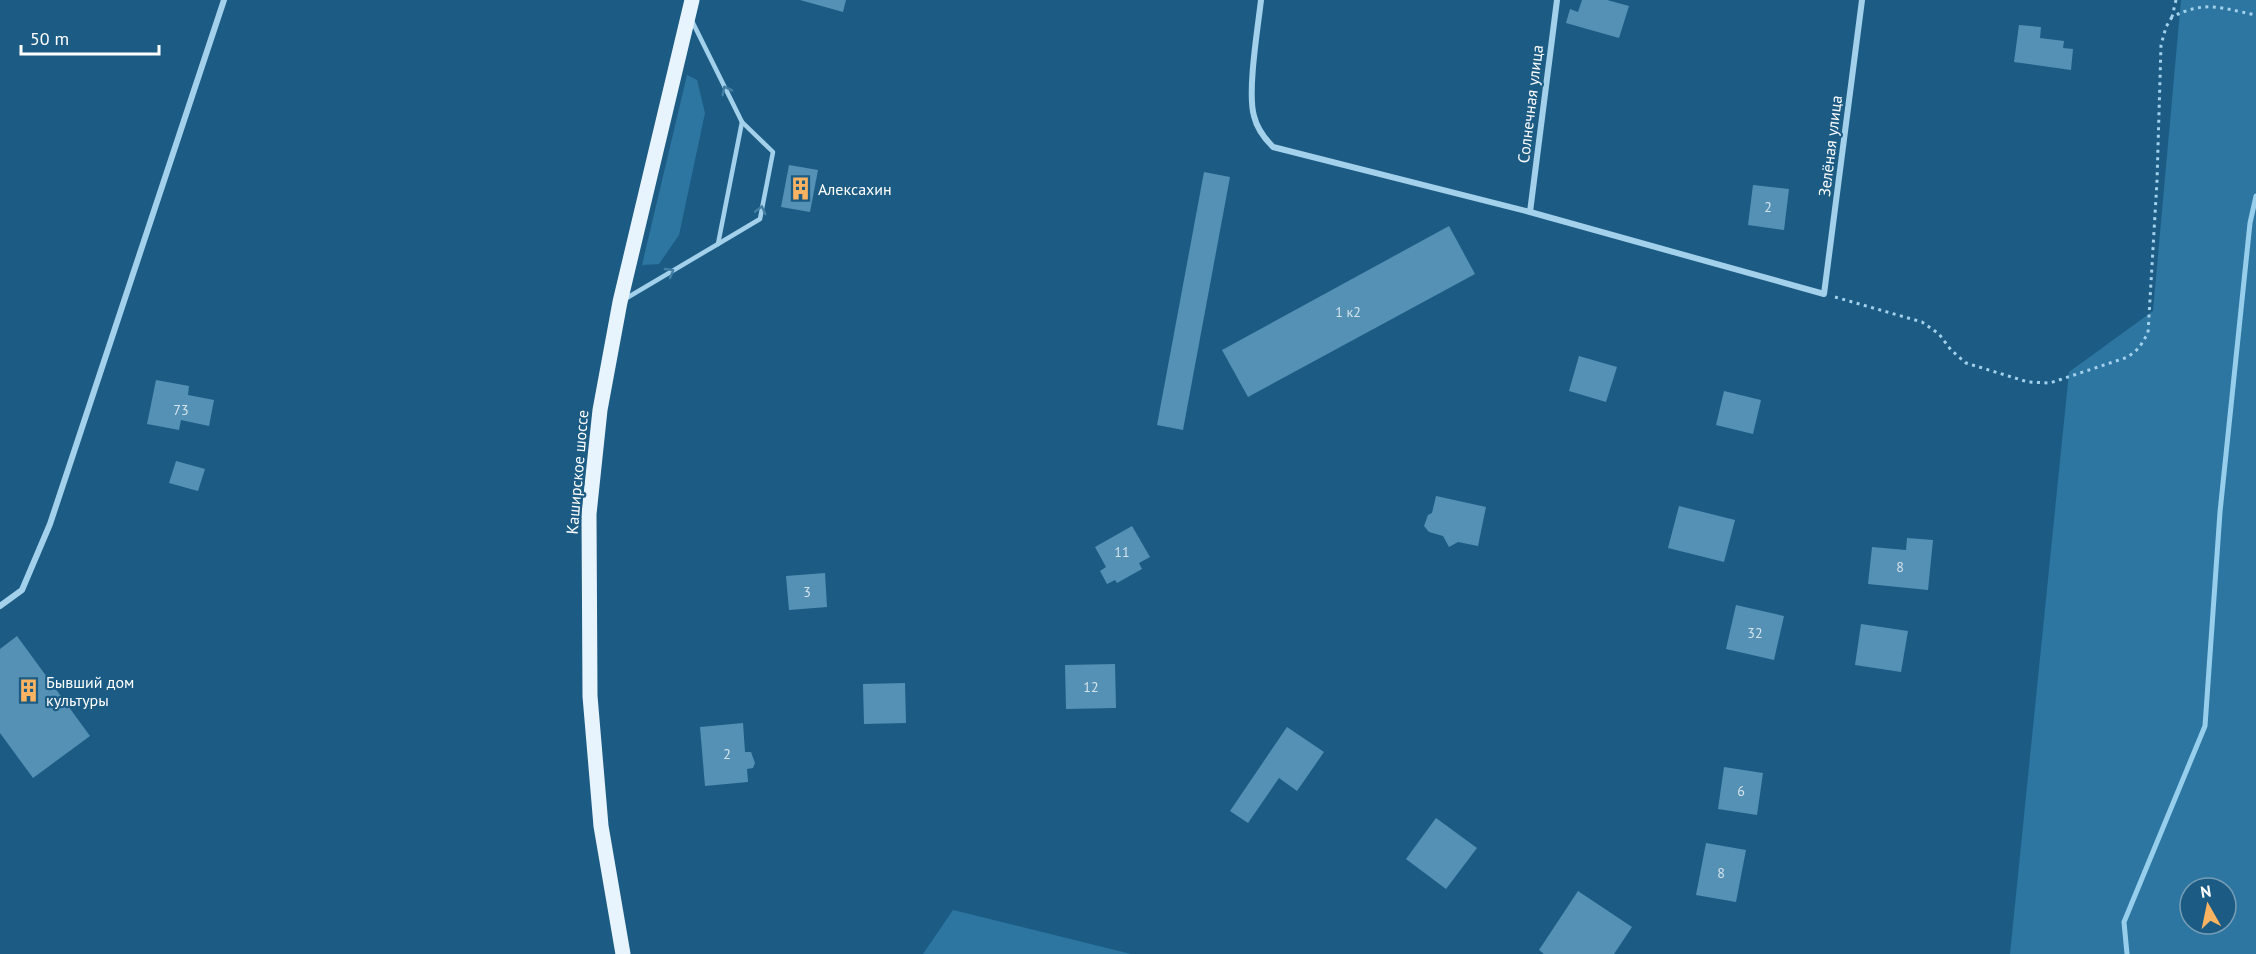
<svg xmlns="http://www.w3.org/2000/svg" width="2256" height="954" font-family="'PT Sans',sans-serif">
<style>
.green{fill:#2c76a1;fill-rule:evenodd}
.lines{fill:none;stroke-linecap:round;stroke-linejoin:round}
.stream{stroke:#96ceec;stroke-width:5}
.building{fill:#5591b5}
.path{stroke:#a3d0eb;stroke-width:3;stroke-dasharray:3 4.5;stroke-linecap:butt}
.lane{stroke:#a3d0eb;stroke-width:4.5}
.street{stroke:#a3d0eb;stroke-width:6}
.primary{stroke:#e7f4fe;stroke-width:15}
.oneway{stroke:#447fa3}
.labels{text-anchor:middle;stroke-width:4.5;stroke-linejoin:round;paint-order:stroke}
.number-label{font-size:14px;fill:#d4e4ec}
.street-label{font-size:16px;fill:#fff;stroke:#1c5c84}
.poi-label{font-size:16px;fill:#fff;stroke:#1c5c84;text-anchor:start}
</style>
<rect width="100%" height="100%" fill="#1c5c84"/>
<g class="green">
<path d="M2181,0H2256V954H2010L2069,372L2153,311ZM2190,888H2226V924H2190Z"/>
<polygon points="687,75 697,80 705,113 679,235 659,264 642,265"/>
<polygon points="953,910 1131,954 923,954"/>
</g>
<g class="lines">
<polyline class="stream" points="2127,954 2124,922 2205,726 2220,512 2250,223 2256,196"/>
</g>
<g class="building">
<polygon points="800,0 846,0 843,12"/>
<polygon points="1582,0 1607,0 1629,6 1619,38 1566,23 1570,9 1578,12"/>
<polygon points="2019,25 2041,27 2040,38 2064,41 2063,48 2073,49 2071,70 2014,62"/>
<polygon points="789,165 818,170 810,212 781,207"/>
<polygon points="1204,172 1230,177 1183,430 1157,425"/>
<polygon points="1753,185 1789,189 1784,230 1748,225"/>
<polygon points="1449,226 1475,274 1248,397 1222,350"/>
<polygon points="1579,356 1617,367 1606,402 1569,391"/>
<polygon points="156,380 189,386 188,395 214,400 209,426 181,420 179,430 147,424"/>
<polygon points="1724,391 1761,400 1753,434 1716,425"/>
<polygon points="176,461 205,469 198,491 169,483"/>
<polygon points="1436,496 1486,507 1478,546 1458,542 1449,547 1443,536 1429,532 1424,526 1428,515 1432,513"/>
<polygon points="1679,506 1735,520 1724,562 1668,548"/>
<polygon points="1132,526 1150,557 1139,563 1142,569 1117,583 1115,580 1107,584 1100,571 1106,567 1095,547"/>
<polygon points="1907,538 1933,540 1928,590 1868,584 1872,547 1906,550"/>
<polygon points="825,573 827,607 789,610 786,576"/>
<polygon points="1736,605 1784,616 1774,660 1726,649"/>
<polygon points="1861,624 1908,631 1901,672 1855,665"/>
<polygon points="17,636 90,736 33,778 0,733 0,649"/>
<polygon points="1115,664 1116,708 1066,709 1065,665"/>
<polygon points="905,683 906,723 864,724 863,684"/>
<polygon points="743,723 745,752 751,752 755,763 753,768 747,769 748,782 705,786 700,727"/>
<polygon points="1287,727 1324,752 1297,791 1279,778 1248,823 1230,811"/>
<polygon points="1724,767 1763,773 1757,815 1718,809"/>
<polygon points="1436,818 1477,848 1446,889 1406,859"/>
<polygon points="1706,843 1746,850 1736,902 1696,895"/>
<polygon points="1578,891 1632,927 1614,954 1544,954 1539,950"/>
</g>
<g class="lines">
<g class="path">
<path d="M2176,0L2172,17C2206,0 2220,8 2256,15"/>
<polyline points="1835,297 1922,322 1939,334 1951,350 1966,363 2028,382 2050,383 2128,357 2139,348 2148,333 2157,181 2161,45 2166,27 2172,17"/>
</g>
<g class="lane">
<polyline points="718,244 760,219 773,152 742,122"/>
<polyline points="625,299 718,244 742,122 692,21"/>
</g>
<g class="street">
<path d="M1261,0C1258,27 1247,92 1254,116C1257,129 1264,138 1273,147L1530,212L1824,294L1862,0"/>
<polyline points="1530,212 1557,0"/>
<polyline points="0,606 22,590 50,524 224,0"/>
</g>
<polyline class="primary" points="623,954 601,826 590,696 589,514 600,410 620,302 692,0"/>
</g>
<defs><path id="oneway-chevron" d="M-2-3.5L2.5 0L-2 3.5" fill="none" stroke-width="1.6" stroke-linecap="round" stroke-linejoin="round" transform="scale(1.5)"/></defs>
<g class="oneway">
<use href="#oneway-chevron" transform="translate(726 90) rotate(-116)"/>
<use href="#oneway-chevron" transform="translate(761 210) rotate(-76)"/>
<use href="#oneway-chevron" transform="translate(670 272) rotate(-30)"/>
</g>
<defs>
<symbol id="building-bare" viewBox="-9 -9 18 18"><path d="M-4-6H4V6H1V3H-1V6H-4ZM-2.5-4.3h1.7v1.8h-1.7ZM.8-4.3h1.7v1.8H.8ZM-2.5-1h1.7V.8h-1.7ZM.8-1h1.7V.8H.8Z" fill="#fbb361" stroke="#1c5c84" stroke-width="2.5" paint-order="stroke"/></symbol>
</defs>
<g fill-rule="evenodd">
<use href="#building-bare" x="784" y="172" width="33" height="33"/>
<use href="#building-bare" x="12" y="674" width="33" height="33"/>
</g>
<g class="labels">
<g class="number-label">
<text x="1768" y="212">2</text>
<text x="1348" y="317">1 к2</text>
<text x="181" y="415">73</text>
<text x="1122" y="557">11</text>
<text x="1900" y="572">8</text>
<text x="807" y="597">3</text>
<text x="1755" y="638">32</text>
<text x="1091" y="692">12</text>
<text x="727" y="759">2</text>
<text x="1741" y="796">6</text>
<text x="1721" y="878">8</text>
</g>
<g class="street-label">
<text transform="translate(1530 104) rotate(-83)" y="6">Солнечная улица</text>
<text transform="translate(1830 146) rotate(-83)" y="6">Зелёная улица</text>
<text transform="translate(577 472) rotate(-85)" y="6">Каширское шоссе</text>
</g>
<g class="poi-label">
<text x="818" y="195">Алексахин</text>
<text x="46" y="688">Бывший дом<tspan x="46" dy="18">культуры</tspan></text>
</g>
</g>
<g transform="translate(2208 906) rotate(351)"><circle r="28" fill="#1c5c84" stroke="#779db5" stroke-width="1.5"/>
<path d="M0-4.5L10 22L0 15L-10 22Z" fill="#fbb361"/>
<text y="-9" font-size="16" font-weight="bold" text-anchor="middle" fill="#ffffff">N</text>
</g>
<path d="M21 45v9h138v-9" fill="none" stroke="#ffffff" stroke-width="3"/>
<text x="30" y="45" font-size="18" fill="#ffffff" stroke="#1c5c84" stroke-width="4.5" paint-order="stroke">50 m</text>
</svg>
